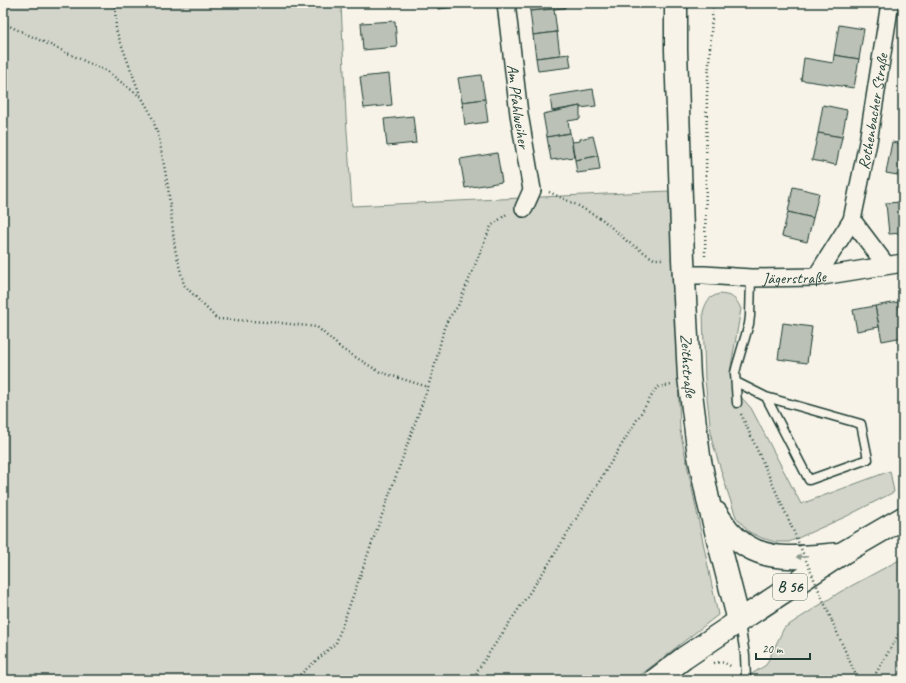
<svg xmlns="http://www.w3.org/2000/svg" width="906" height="683" font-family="Caveat,sans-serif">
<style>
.green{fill:#d3d5ca;stroke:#79897f}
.building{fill:#bbc1b6;stroke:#1f3d34}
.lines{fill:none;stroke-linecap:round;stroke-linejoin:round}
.lane-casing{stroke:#1f3d34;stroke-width:11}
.street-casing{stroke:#1f3d34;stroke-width:20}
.secondary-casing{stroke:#1f3d34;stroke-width:25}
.primary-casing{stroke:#1f3d34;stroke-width:25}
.path{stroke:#1f3d34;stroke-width:2.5;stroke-dasharray:1 3;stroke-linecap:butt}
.lane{stroke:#f7f3e8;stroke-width:8}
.street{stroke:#f7f3e8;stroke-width:17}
.secondary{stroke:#f7f3e8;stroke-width:22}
.primary{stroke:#f7f3e8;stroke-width:22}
.path-bridge{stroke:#1f3d34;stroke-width:2.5;stroke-dasharray:1 3;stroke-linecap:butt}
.oneway{fill:#8b988e}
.labels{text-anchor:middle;stroke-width:3.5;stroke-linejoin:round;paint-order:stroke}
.shield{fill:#f7f3e8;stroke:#60746a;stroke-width:1}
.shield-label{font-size:15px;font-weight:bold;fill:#1f3d34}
.street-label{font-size:16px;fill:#1f3d34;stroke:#f7f3e8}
</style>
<rect width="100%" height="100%" fill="#f7f3e8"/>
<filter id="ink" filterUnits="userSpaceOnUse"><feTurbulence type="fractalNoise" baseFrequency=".025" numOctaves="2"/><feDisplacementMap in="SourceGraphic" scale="8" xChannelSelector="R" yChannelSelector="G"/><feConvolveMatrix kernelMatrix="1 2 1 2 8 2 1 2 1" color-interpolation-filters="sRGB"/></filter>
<g filter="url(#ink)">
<g class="green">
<polygon points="3,3 341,3 346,116 352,206 669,191 675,286 680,430 718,615 634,680 3,680"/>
<path d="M719,294C731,295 736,297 741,309L730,372L733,388L751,408L801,504L890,471L894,492L845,517L789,542H775L762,538L749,532L736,517L727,490L712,441L705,380L703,312C707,300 708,298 719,294Z"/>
<polygon points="903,558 903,680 742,680 766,665 784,628 840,592"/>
</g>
<g class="building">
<polygon points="437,3 458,3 458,7 438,9"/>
<polygon points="529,3 564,3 565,8 530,11"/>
<polygon points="554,9 557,32 533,35 530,11"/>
<polygon points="395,21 397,47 363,50 361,23"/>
<polygon points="839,25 864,29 859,59 834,55"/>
<polygon points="557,32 560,55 536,58 533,35"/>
<polygon points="569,54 571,67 538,71 536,58"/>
<polygon points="834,55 859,59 854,88 801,80 804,58 833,63"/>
<polygon points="389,74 392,105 364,108 360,77"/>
<polygon points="481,75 485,99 462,102 458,78"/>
<polygon points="593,89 596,106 580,108 580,106 552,111 550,96"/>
<polygon points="485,99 488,122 465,125 462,102"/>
<polygon points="903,101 903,118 900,118"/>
<polygon points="823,105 847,110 842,137 818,133"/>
<polygon points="580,106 580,119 568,121 570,133 547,137 543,114"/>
<polygon points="413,116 416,143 387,146 384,119"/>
<polygon points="570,133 574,157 551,160 547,137"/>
<polygon points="818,133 842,137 836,165 812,160"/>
<polygon points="593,136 598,156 575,160 572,142 580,141 580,139"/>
<polygon points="892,142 903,144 903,176 886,173"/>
<polygon points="497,153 502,182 465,188 460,159"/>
<polygon points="598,156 600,170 577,173 575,160"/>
<polygon points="793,187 819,193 813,218 788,212"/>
<polygon points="903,202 903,233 889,234 886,203"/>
<polygon points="788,212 813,218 807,242 782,236"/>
<polygon points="898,302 903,329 903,337 882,341 875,306"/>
<polygon points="875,306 879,327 857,331 853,310"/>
<polygon points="783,323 812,327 807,363 778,359"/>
</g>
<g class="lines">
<defs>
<g id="lane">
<polyline points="736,382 766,397 809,480 868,459 861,424 766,397"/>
<polyline points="737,403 735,373 737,365 749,324 750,316 751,278"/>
<polyline points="740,623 745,655 746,680"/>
</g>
<g id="street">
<path id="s1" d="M506,3L519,114L532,190L524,208"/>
<polyline points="852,220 886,265"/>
<path id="s2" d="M685,275H704L751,278L816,277L903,263"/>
<path id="s3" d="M816,277L852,220L868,142L890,3"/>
</g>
<g id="secondary">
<path id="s4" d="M676,3V50L683,259L689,377L699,456L709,504L739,621"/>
<path d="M716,513C720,519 724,525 728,530C758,566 800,557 841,554"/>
</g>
<polyline id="primary" points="655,680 684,658 739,621 841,554 903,518"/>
</defs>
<use href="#lane" class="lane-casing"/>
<use href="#street" class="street-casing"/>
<use href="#secondary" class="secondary-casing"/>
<use href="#primary" class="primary-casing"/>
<g class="path">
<polyline points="115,3 116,30 141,97"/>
<polyline points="3,23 108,72 142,98 151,114 159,138 168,187 175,249 184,285 217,319 281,323 317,327 342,349 380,372 428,387"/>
<polyline points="549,192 577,205 603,220 628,242 654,259 664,259"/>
<polyline points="705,256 707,94 713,3"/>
<polyline points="741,414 787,516"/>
<polyline points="832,621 858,680"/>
<path d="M714,663C721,661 726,663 732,667"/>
<polyline points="294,680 336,643 428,387 436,361 444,328 448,319 458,306 491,226 508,213"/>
<polyline points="471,680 548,565 657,387 672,385"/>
<polyline points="872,680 903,627"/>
</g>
<use href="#lane" class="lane"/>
<use href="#street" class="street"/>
<use href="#secondary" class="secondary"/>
<use href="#primary" class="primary"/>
<polyline class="path-bridge" points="787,516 832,621"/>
</g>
<defs><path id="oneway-solid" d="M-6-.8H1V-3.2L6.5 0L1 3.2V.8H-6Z"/></defs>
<use class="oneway" href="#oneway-solid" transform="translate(802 557) rotate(177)"/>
</g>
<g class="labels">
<rect class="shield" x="773" y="574" width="34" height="26" rx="3"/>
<g class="shield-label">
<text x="790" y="592">B 56</text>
</g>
<g class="street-label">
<text dy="6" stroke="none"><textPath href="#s1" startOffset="104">Am Pfahlweiher</textPath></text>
<text dy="6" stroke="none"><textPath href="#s3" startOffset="178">Rothenbacher Straße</textPath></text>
<text dy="6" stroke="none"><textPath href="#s2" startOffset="109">Jägerstraße</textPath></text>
<text dy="6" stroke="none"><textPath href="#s4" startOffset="363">Zeithstraße</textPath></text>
</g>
</g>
<rect width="906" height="683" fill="none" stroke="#f7f3e8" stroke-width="16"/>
<rect x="8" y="8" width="890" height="667" fill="none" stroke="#1f3d34" stroke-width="1.5" filter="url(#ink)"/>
<path d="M756 653v6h54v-6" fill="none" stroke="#1f3d34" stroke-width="2"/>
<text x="762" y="653" font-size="12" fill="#1f3d34" stroke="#f7f3e8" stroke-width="3" paint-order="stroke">20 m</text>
</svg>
